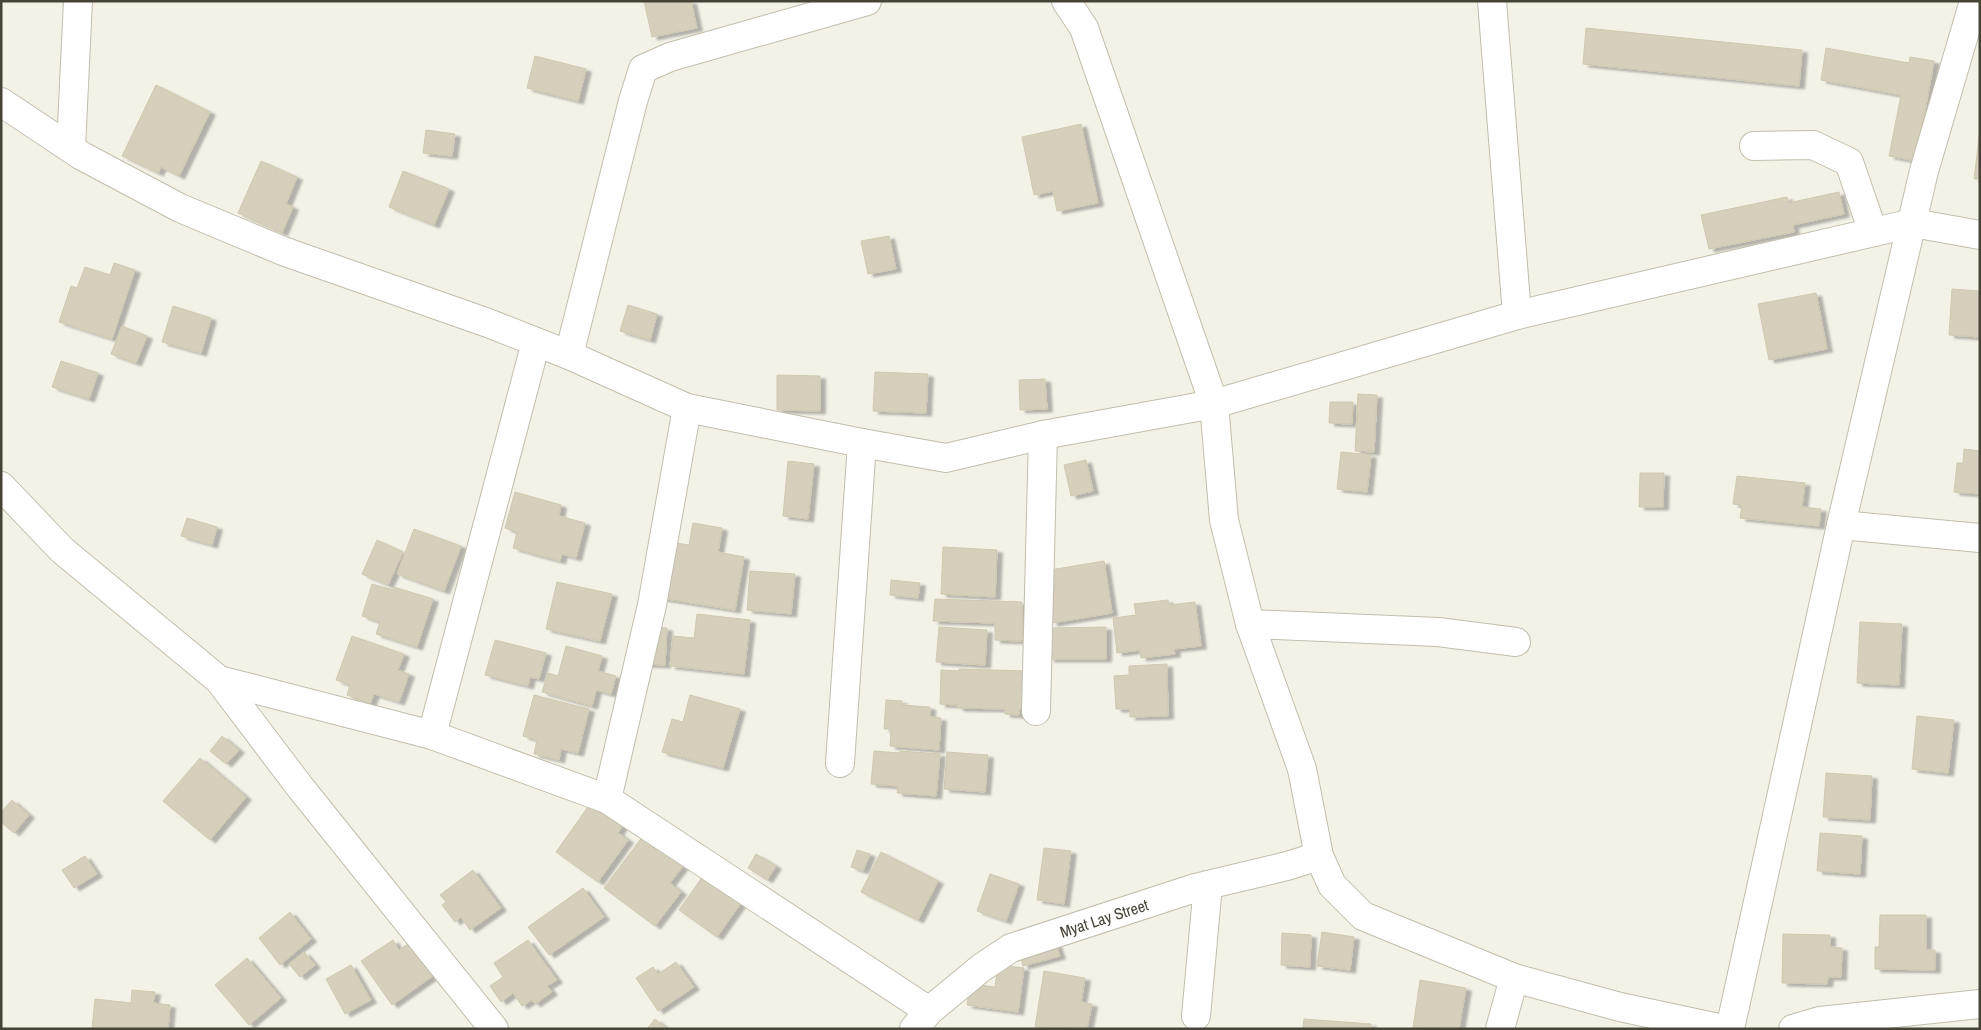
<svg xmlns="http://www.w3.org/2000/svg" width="1981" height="1030" font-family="'Archivo Narrow',sans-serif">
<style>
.building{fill:#d5cfbc;stroke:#d0c8af;filter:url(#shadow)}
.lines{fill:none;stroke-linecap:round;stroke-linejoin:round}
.minor-casing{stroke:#c2beac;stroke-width:30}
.minor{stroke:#fff;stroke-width:28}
.labels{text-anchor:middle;stroke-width:5;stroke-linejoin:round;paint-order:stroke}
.street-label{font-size:16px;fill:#474336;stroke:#fff}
</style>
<defs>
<filter id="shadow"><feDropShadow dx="5.5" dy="3" stdDeviation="1" flood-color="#0004"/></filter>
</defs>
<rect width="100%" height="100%" fill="#f4f2e7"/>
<g class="building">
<polygon points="644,1 691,1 697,28 652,37"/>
<polygon points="1586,28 1802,50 1799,86 1583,64"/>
<polygon points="1826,48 1909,63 1910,57 1934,61 1916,161 1889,156 1901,95 1821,80"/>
<polygon points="535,56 586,69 578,101 527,88"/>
<polygon points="156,85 210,112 179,176 161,167 158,173 122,156"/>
<polygon points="1081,124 1098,203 1057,211 1053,191 1034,195 1022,137"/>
<polygon points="426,130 455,134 452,156 423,153"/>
<polygon points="1980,130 1980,179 1974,179"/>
<polygon points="261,161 297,177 286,204 293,207 282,233 238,213"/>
<polygon points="403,171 449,189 434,225 389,207"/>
<polygon points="1839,192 1844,214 1793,225 1794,232 1709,249 1701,215 1787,197 1788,203"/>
<polygon points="889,236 896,269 868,274 861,241"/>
<polygon points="114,263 135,270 112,339 59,322 71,286 77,288 85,267 110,275"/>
<polygon points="1952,289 1980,291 1980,337 1949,335"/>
<polygon points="1816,293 1827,349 1769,360 1758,304"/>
<polygon points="628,305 657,314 650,340 620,331"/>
<polygon points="173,306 211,318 201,353 162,342"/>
<polygon points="122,326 147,336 136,363 111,354"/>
<polygon points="61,361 98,373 89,399 52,387"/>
<polygon points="875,372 928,374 926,413 873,411"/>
<polygon points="777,375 820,376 820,411 777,410"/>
<polygon points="1045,379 1047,409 1020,410 1019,380"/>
<polygon points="1358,394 1377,395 1374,452 1355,451"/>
<polygon points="1330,402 1353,402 1352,424 1329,423"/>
<polygon points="1964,449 1980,451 1980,494 1954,492 1957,463 1963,463"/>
<polygon points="1341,452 1371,455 1367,492 1337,489"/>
<polygon points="1086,460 1093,491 1071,496 1064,465"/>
<polygon points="788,461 814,464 808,519 783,516"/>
<polygon points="1640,473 1664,473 1663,507 1639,507"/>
<polygon points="1737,476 1805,483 1802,507 1821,509 1819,526 1740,518 1742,505 1733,504"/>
<polygon points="515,492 561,505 559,516 585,523 576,558 562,554 560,561 513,548 517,532 505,528"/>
<polygon points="187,518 217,527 212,545 181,536"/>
<polygon points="693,523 722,528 718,552 744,557 735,610 661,598 670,542 689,545"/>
<polygon points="414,529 461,546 444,591 397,574"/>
<polygon points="377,540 403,552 388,585 362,574"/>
<polygon points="943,547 997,550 995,597 941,594"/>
<polygon points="1104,561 1112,613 1052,623 1044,571"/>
<polygon points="750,571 795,574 791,614 747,610"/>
<polygon points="891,580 920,583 918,598 890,595"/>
<polygon points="557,582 612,594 600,641 546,629"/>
<polygon points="372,584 393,590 394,587 433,599 417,647 376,634 380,622 362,616"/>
<polygon points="935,599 1022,602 1022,641 995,640 995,623 933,621"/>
<polygon points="1168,600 1169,605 1195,602 1201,646 1174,649 1175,654 1141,658 1140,650 1117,653 1113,618 1136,615 1134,604"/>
<polygon points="697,614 750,620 744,674 670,666 673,636 694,638"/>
<polygon points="1860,622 1902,624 1899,685 1857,683"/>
<polygon points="648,627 667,628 665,665 646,664"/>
<polygon points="939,627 987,630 985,665 936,662"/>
<polygon points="1106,627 1106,659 1049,659 1049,628"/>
<polygon points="352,636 404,654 398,670 409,674 399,702 374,694 370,704 347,695 350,685 336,680"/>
<polygon points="495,640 546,653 539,679 530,677 528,686 485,675"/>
<polygon points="566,646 602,656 598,671 616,676 611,694 596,690 592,706 542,692 548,673 558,676"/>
<polygon points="1167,664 1168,716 1130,717 1130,709 1116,709 1114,676 1129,675 1129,666"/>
<polygon points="959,669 1029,671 1028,709 1019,709 1019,715 1005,714 1005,709 958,708 958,705 940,704 941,670 959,671"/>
<polygon points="534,695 589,709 578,753 561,749 559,760 534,754 537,740 523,736"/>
<polygon points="690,695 740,709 723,768 662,752 672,719 683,722"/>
<polygon points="886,700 902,701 901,705 930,707 930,717 941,718 939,750 890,746 891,729 884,729"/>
<polygon points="1917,716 1954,720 1948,773 1912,769"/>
<polygon points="222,736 239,750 226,764 210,751"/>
<polygon points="874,751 900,753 900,751 940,754 936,796 897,793 898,786 871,784"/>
<polygon points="947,752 988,755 985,792 944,789"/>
<polygon points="200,758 246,797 210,840 163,801"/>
<polygon points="1826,773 1872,776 1870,820 1823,817"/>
<polygon points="12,800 29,815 14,833 1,822 1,812"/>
<polygon points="590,804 622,826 618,833 628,840 598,882 556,852"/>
<polygon points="1820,833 1862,836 1860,874 1817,871"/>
<polygon points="643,836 683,866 670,883 681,892 655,926 604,888"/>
<polygon points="1044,848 1071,851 1064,904 1037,900"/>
<polygon points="857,850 870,854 863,871 851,867"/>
<polygon points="881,852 938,881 918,920 861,892"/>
<polygon points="756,854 776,866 767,880 748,868"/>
<polygon points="85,856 97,874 74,888 62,870"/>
<polygon points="473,870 501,908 470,930 461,917 455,922 442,905 446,902 440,895"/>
<polygon points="990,874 1019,884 1006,921 977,911"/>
<polygon points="703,876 741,903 717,937 679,910"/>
<polygon points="583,888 604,917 549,955 528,927"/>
<polygon points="290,912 311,939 280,965 259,938"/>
<polygon points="1880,915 1926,915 1926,950 1935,950 1935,970 1875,969 1875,947 1879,947"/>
<polygon points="1322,932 1354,937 1350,970 1317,966"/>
<polygon points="1282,933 1311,935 1310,967 1281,965"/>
<polygon points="1783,934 1830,935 1830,947 1842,948 1841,977 1828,977 1827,984 1782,983"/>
<polygon points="393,940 399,950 414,940 437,973 392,1005 361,961"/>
<polygon points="528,940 557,980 547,986 552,992 535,1004 532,1000 522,1006 513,993 501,1002 490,986 503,977 494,963"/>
<polygon points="1056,944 1060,956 1023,966 1020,954"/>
<polygon points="304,952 315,965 300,977 289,964"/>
<polygon points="247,958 281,998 249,1025 215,985"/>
<polygon points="676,962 694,987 658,1011 636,978 653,967 658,974"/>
<polygon points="351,965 371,1000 345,1014 326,979"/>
<polygon points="998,965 1024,968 1018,1012 967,1005 970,984 995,987"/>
<polygon points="1044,971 1085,978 1081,1002 1092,1004 1087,1029 1035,1027"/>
<polygon points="1420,980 1466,988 1459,1029 1413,1028"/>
<polygon points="132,990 155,992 153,1003 170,1005 168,1029 92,1029 95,999 131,1003"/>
<polygon points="655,1019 667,1029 647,1029"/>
<polygon points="1304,1019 1371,1024 1371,1029 1303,1029"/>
</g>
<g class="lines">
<defs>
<g id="minor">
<polyline points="1066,1 1084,28 1214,404 1224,520 1250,624 1302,769 1319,856 1332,885 1363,916 1514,978 1620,1007 1723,1029"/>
<polyline points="1492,1 1517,315"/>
<polyline points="1,102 82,156 180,208 283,251 488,323 569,355 687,408 862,443 946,458 1043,435 1214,404 1517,315 1913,223 1980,235"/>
<polyline points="1754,146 1813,145 1849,162 1873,232"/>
<polyline points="71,147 78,1"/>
<polyline points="569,355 633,101 643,69 670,57 867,1"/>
<polyline points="1,486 62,550 219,680 432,735 607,799 929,1011"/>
<polyline points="1841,525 1980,538"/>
<polyline points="1250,624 1438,632 1516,642"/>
<polyline points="219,680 300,787 494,1029"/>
<polyline points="1036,711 1043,435"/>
<polyline points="432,735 536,342"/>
<polyline points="840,763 862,443"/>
<polyline points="607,799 652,605 687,408"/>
<polyline points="1196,1016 1208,885"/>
<polyline points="914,1029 929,1011 981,968 1011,948 1195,888 1287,866 1319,856"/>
<polyline points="1500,1029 1514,978"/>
<polyline points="1730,1029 1841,525 1924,171 1974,1"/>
<polyline points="1793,1029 1820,1021 1980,1004"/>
</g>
</defs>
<use href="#minor" class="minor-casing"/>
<use href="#minor" class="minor"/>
</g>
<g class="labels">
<g class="street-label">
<text transform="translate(1104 918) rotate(-18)" y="6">Myat Lay Street</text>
</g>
</g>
<rect width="1981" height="1030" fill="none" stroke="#474336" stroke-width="5"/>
</svg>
